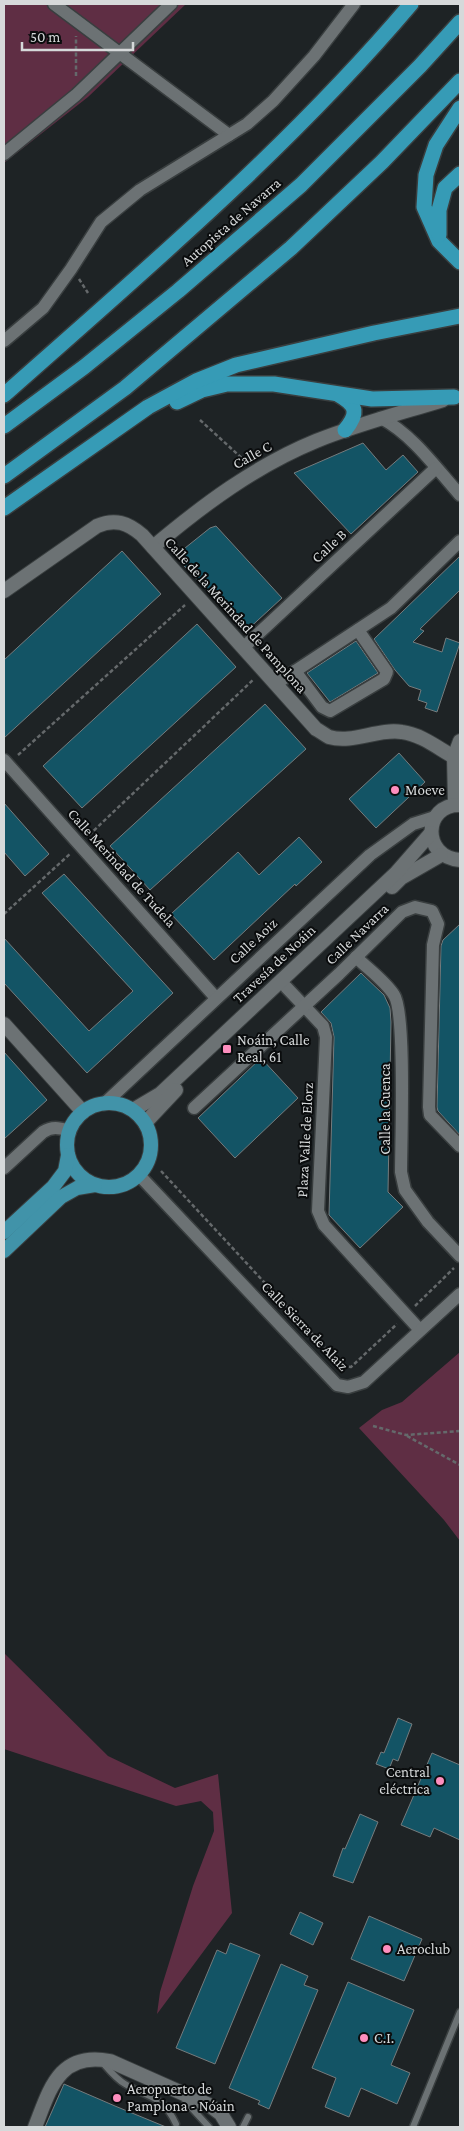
<svg xmlns="http://www.w3.org/2000/svg" width="464" height="2131" font-family="'Crimson Pro',serif">
<style>
.green{fill:#5f2e44}
.building{fill:#135465;stroke:#757b7d}
.lines{fill:none;stroke-linecap:round;stroke-linejoin:round}
.service-casing{stroke:#393e3f;stroke-width:9}
.minor-casing{stroke:#393e3f;stroke-width:15}
.tertiary-casing{stroke:#393e3f;stroke-width:16}
.trunk-casing{stroke:#393e3f;stroke-width:16}
.motorway-casing{stroke:#393e3f;stroke-width:18}
.path{stroke:#65696b;stroke-width:2.5;stroke-dasharray:4 2.5;stroke-linecap:butt}
.service{stroke:#6c7274;stroke-width:6}
.minor{stroke:#6c7274;stroke-width:12}
.tertiary{stroke:#6c7274;stroke-width:14}
.trunk{stroke:#4193a9;stroke-width:14}
.motorway{stroke:#369bb6;stroke-width:15}
.poi-dot{fill:#fd8ebe;stroke:#0a0c0d;stroke-width:2}
.labels{text-anchor:middle;stroke-width:4;stroke-linejoin:round;paint-order:stroke}
.street-label{font-size:15px;fill:#d6d9da;stroke:#0a0c0d}
.poi-label{font-size:15px;fill:#d6d9da;stroke:#0a0c0d;text-anchor:start}
</style>
<rect width="100%" height="100%" fill="#1e2325"/>
<g class="green">
<polygon points="4,4 186,4 88,97 4,163"/>
<polygon points="460,1352 460,1541 444,1520 359,1428 382,1410 402,1402"/>
<polygon points="4,1653 108,1756 175,1788 218,1774 232,1913 157,2014 160,1992 193,1886 214,1831 213,1812 201,1801 176,1806 4,1749"/>
</g>
<g class="building">
<polygon points="363,443 386,470 403,455 418,472 351,534 294,473"/>
<polygon points="216,526 282,598 245,632 175,556 210,528"/>
<polygon points="122,551 161,594 4,738 4,660"/>
<polygon points="460,556 460,590 420,629 424,631 413,642 442,652 446,638 460,643 437,712 425,708 427,703 418,700 421,690 409,686 395,670 374,639"/>
<polygon points="197,624 236,667 82,808 43,766"/>
<polygon points="356,641 378,673 330,702 307,673"/>
<polygon points="265,704 306,749 150,890 110,846"/>
<polygon points="399,753 425,782 376,828 349,799"/>
<polygon points="4,803 49,854 25,876 4,852"/>
<polygon points="299,837 322,862 296,886 295,884 214,960 171,914 238,852 259,875"/>
<polygon points="64,874 173,993 87,1073 4,983 4,938 89,1031 133,991 42,893"/>
<polygon points="460,924 460,1135 438,1111 437,1107 441,946 443,940"/>
<polygon points="361,973 384,995 390,1008 391,1022 388,1192 403,1207 360,1248 329,1215 334,1037 331,1023 321,1012"/>
<polygon points="4,1052 47,1100 4,1139"/>
<polygon points="261,1058 298,1098 235,1158 198,1118"/>
<polygon points="398,1718 412,1724 398,1761 393,1759 389,1769 376,1764 381,1752 384,1753"/>
<polygon points="432,1753 460,1765 460,1840 434,1828 430,1837 401,1825"/>
<polygon points="360,1814 378,1822 353,1883 333,1876 343,1848 345,1849"/>
<polygon points="300,1912 323,1923 313,1945 290,1934"/>
<polygon points="369,1916 422,1939 404,1981 351,1959"/>
<polygon points="230,1943 260,1955 215,2064 176,2048 217,1950 226,1954"/>
<polygon points="281,1964 308,1976 304,1985 318,1990 269,2109 258,2104 260,2101 229,2088"/>
<polygon points="348,1982 414,2010 391,2065 410,2073 397,2104 361,2088 349,2117 325,2107 336,2078 312,2068"/>
<polygon points="64,2084 115,2106 166,2127 45,2127"/>
</g>
<g class="lines">
<defs>
<g id="service">
<path d="M102,2062C109,2070 116,2079 125,2084C150,2099 162,2094 176,2124"/>
<polyline points="183,2096 186,2102 209,2127"/>
<polyline points="243,2127 248,2117"/>
<polyline points="413,2127 460,2012"/>
</g>
<g id="minor">
<polyline points="54,4 229,135"/>
<polyline points="4,154 76,95 171,4"/>
<polyline points="4,341 43,308 71,269 101,222 140,190 247,124 273,101 314,56 354,4"/>
<path d="M381,418C413,435 436,468 460,495"/>
<polyline points="244,647 436,468"/>
<polyline points="295,671 322,707 330,711 384,679 387,672 358,630"/>
<polyline points="277,683 391,608 460,541"/>
<polyline points="4,760 216,998"/>
<path d="M356,957C368,969 385,981 394,995C406,1012 401,1144 401,1172L405,1190L428,1222L460,1256"/>
<polyline points="286,987 323,1026 326,1037 318,1211 324,1225 420,1330"/>
<polyline points="104,1104 370,855 413,824 435,817"/>
<polyline points="194,1108 339,974 402,912 415,907 432,911 438,924 433,945 429,1107 430,1115 460,1146"/>
<path d="M4,1168L43,1132C53,1126 59,1128 70,1131"/>
<polyline points="139,1175 337,1385 348,1387 364,1382 460,1294"/>
</g>
<g id="tertiary">
<path d="M153,547C203,505 255,466 316,441C358,424 401,413 443,400"/>
<path d="M4,591L97,526C115,518 128,523 142,535L316,729C320,731 325,735 329,737C353,744 378,728 402,732C420,734 438,748 454,757"/>
<polyline points="455,804 454,757 460,741"/>
<path d="M460,805C423,804 421,857 460,860"/>
<polyline points="392,887 401,878 441,855"/>
<polyline points="4,1024 83,1112"/>
<polyline points="133,1110 160,1094 396,873 431,833"/>
<polyline points="145,1123 176,1090"/>
<path d="M35,2127C50,2089 59,2051 110,2061L209,2105L221,2114L229,2127"/>
</g>
<g id="trunk">
<circle cx="109" cy="1145" r="42"/>
<polyline points="4,1232 53,1187 65,1171 68,1155"/>
<polyline points="4,1251 61,1197 77,1188 95,1185"/>
</g>
<g id="motorway">
<polyline points="460,108 436,145 426,175 424,207 439,241 460,262"/>
<polyline points="439,235 439,210 445,188 460,174"/>
<path d="M4,395C145,270 289,148 411,4"/>
<path d="M339,395C358,406 358,414 345,430"/>
<polyline points="177,402 202,390 227,384 274,384 372,399 454,397"/>
<polyline points="4,426 84,367 178,291 301,185 420,66 460,22"/>
<polyline points="4,476 125,388 291,248 382,162 460,81"/>
<polyline points="4,508 148,407 196,381 236,365 374,333 460,316"/>
</g>
</defs>
<use href="#service" class="service-casing"/>
<use href="#minor" class="minor-casing"/>
<use href="#tertiary" class="tertiary-casing"/>
<use href="#trunk" class="trunk-casing"/>
<use href="#motorway" class="motorway-casing"/>
<g class="path">
<polyline points="76,76 76,36"/>
<polyline points="79,279 88,293"/>
<polyline points="200,420 245,461"/>
<polyline points="18,755 185,605"/>
<polyline points="89,835 254,679"/>
<polyline points="4,914 71,853"/>
<polyline points="161,1171 342,1366 351,1367 397,1324"/>
<polyline points="415,1306 454,1268"/>
<polyline points="373,1426 406,1435 460,1431"/>
<polyline points="407,1436 460,1465"/>
</g>
<use href="#service" class="service"/>
<use href="#minor" class="minor"/>
<use href="#tertiary" class="tertiary"/>
<use href="#trunk" class="trunk"/>
<use href="#motorway" class="motorway"/>
</g>
<g class="poi-dot">
<circle cx="395" cy="790" r="5"/>
<rect x="222" y="1044" width="10" height="10" rx="2.5"/>
<circle cx="440" cy="1781" r="5"/>
<circle cx="387" cy="1949" r="5"/>
<circle cx="364" cy="2038" r="5"/>
<circle cx="117" cy="2098" r="5"/>
</g>
<g class="labels">
<g class="street-label">
<text transform="translate(231 222) rotate(-41)" y="5">Autopista de Navarra</text>
<text transform="translate(252 455) rotate(-29)" y="5">Calle C</text>
<text transform="translate(329 546) rotate(-43)" y="5">Calle B</text>
<text transform="translate(236 615) rotate(48)" y="5">Calle de la Merindad de Pamplona</text>
<text transform="translate(122 868) rotate(48)" y="5">Calle Merindad de Tudela</text>
<text transform="translate(357 934) rotate(-44)" y="5">Calle Navarra</text>
<text transform="translate(253 941) rotate(-43)" y="5">Calle Aoiz</text>
<text transform="translate(274 964) rotate(-43)" y="5">Travesía de Noáin</text>
<text transform="translate(385 1109) rotate(-90)" y="5">Calle la Cuenca</text>
<text transform="translate(305 1140) rotate(-87)" y="5">Plaza Valle de Elorz</text>
<text transform="translate(305 1326) rotate(46)" y="5">Calle Sierra de Alaiz</text>
</g>
<g class="poi-label">
<text x="405" y="795">Moeve</text>
<text x="237" y="1045">Noáin, Calle<tspan x="237" dy="17">Real, 61</tspan></text>
<text x="430" y="1777" text-anchor="end">Central<tspan x="430" dy="17">eléctrica</tspan></text>
<text x="397" y="1954">Aeroclub</text>
<text x="374" y="2043">C.I.</text>
<text x="127" y="2094">Aeropuerto de<tspan x="127" dy="17">Pamplona - Nóain</tspan></text>
</g>
</g>
<rect width="464" height="2131" fill="none" stroke="#d6d9da" stroke-width="10"/>
<path d="M22 42v8h111v-8" fill="none" stroke="#d6d9da" stroke-width="2.5"/>
<text x="30" y="42" font-size="15" fill="#d6d9da" stroke="#0a0c0d" stroke-width="4" paint-order="stroke">50 m</text>
</svg>
